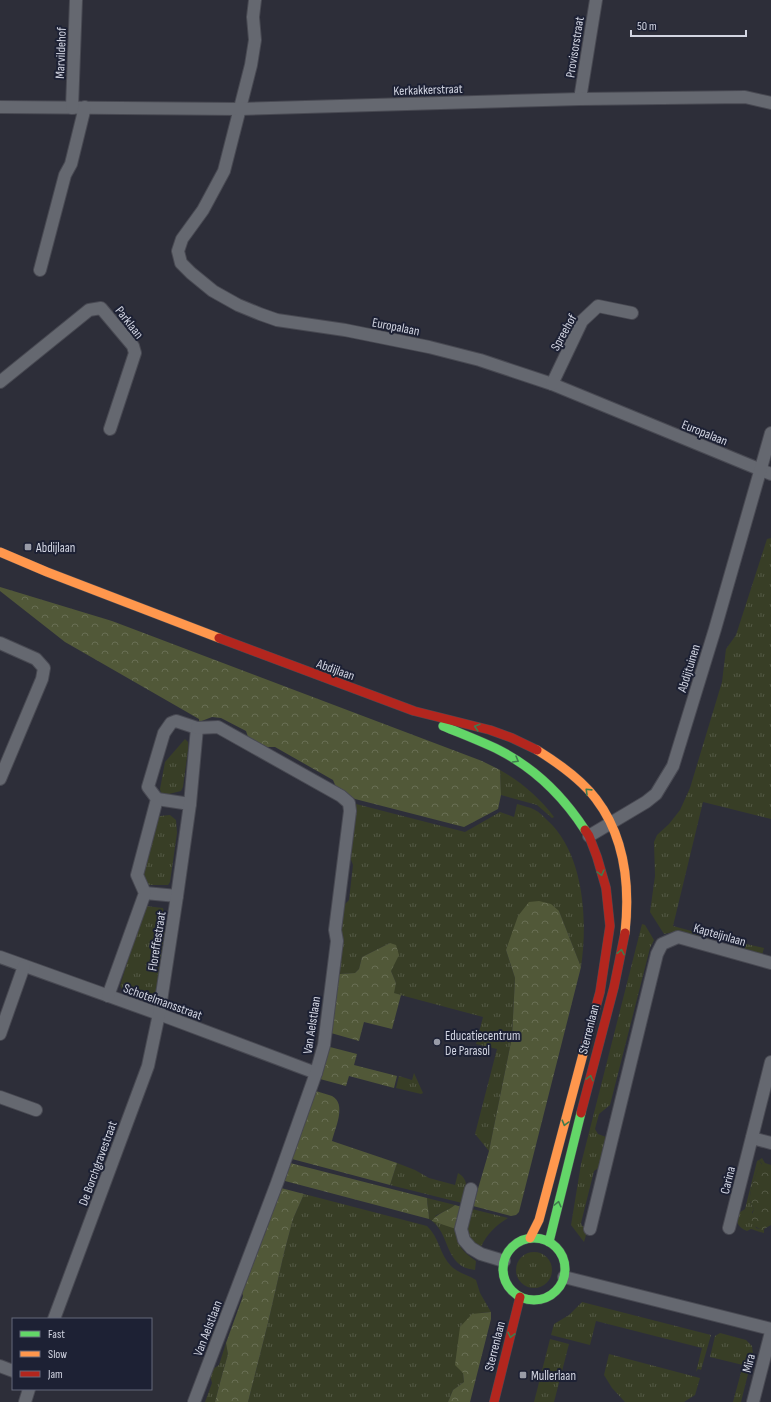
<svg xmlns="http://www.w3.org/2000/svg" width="771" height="1402" font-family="'Sofia Sans Condensed',sans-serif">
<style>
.grass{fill:url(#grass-tufts)}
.forest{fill:url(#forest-crowns)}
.park{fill:url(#park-crowns)}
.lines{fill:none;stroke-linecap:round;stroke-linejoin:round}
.street-casing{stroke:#484952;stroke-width:14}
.fast-casing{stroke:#484952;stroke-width:10}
.slow-casing{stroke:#484952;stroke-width:10}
.jam-casing{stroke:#484952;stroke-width:10}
.street{stroke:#656870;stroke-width:12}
.fast{stroke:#63d668;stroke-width:9}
.slow{stroke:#ff974d;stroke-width:9}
.jam{stroke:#b3261e;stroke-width:9}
.oneway{stroke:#407c4e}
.poi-dot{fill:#989ba7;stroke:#1d2134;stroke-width:1.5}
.labels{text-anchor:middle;stroke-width:4;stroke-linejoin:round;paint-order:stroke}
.street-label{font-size:13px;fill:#d2d5e2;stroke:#1d2134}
.poi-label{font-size:13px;fill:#d2d5e2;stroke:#1d2134;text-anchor:start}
</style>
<defs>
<pattern id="grass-tufts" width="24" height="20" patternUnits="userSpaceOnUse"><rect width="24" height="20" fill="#383e26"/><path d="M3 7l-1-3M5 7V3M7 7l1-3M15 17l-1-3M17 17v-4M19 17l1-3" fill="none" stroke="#545945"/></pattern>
<pattern id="forest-crowns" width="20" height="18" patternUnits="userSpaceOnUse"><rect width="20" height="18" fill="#515838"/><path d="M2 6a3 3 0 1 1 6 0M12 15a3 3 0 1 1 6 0" fill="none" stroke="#696f54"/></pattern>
<pattern id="park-crowns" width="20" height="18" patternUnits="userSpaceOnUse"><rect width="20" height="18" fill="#383e26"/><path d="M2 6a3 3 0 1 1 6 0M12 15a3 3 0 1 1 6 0" fill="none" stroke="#545945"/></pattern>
</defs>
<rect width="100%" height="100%" fill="#2d2e39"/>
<g class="grass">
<polygon points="771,538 771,819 703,802 673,926 699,933 698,939 673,932 664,934 650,912 655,876 654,842 657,835 669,824 680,810 690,788 722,682 726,649 736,635 767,539"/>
<polygon points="185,739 188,742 188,750 183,787 181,791 169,794 161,793 160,789 165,762"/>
<path d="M500,770C521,782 539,797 554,817L552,818L537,805L501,795Z"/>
<path d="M356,804L465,832L500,812L514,817L517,804C523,806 530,807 535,810C539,812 543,816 547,820C584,853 588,920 581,967L559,911L506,950L515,978L512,1037L489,1151L475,1134L497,1049L476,1044L483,1017L393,993L396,983L391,971L390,943L362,957L359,969L355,973L339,974L343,937L340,933L344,905L349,900L353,865L350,857Z"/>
<polygon points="170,815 176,820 177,833 170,882 168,885 143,885 140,876 154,822 160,816"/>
<polygon points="146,906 163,908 166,924 156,994 152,1000 145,1000 123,991 120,986 141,916"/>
<polygon points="642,924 645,925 654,940 650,948 610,1105 599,1114 595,1129 598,1134 606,1137 600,1167 594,1171 581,1223 582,1226 588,1228 584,1242 571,1225 581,1164"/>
<polygon points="733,941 764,948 762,955 732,947"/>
<polygon points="414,1073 423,1093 421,1094 396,1088 399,1076 412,1080"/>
<path d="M759,1160L762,1165C756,1170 749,1193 750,1201C751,1204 753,1207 754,1210L752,1212L756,1228L760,1229V1232L751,1229L747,1231C739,1228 735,1222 737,1214L745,1209L757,1161Z"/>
<path d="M397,1163L415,1170L429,1178L455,1185L458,1173C471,1181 465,1191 462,1203L390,1185Z"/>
<path d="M304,1194L427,1226C439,1237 440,1255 451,1266C458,1273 468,1275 476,1280L480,1293L491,1312L480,1313L463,1373L464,1382L453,1390L448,1402H248L268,1323L284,1253L293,1219Z"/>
<path d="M427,1198L455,1205L451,1208L435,1216L456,1229C456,1245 463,1252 476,1261L475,1270C443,1267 451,1231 429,1219C429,1212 427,1205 427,1198Z"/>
<path d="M472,1209L508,1218C495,1226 487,1234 481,1247C462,1237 468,1226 472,1209Z"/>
<circle cx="534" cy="1270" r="18"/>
<polygon points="582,1302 711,1335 701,1370 698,1369 696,1372 702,1348 596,1321 590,1345 551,1335 554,1324 569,1315"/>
<polygon points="720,1333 746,1340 752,1346 753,1354 741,1402 733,1402 743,1365 710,1357 715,1336"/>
<polygon points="550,1339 569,1344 554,1402 534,1402"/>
<polygon points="226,1343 228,1354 221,1379 215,1402 205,1402 212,1383 210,1375 213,1369 219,1365"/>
<polygon points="609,1354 700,1378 695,1395 684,1402 625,1402 612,1388 604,1375"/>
</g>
<g class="forest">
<polygon points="0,587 112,621 482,761 500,770 501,795 498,809 464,827 355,799 336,787 333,780 275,747 267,747 248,737 246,731 221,718 212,717 199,722 199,719 65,642 0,591"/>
<polygon points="539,901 551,904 559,911 581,967 519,1212 516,1215 511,1216 473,1206 489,1151 512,1037 515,978 506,950 518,916 529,902"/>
<polygon points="390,943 396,945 399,955 391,971 396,983 394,993 401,995 392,1029 364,1022 359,1041 331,1033 339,974 355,973 359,969 362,957"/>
<polygon points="330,1047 357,1054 354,1065 397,1076 394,1088 349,1076 346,1086 320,1079"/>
<path d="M316,1091C321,1093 327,1094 332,1096C347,1104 335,1128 332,1141L397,1163L390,1185L292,1159Z"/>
<path d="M290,1163L427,1198C427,1205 429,1212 429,1219L285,1181H284Z"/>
<polygon points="281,1188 304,1194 293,1219 284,1253 268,1323 248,1402 215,1402 221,1379 228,1354 226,1343 243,1296 241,1289 259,1240 264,1236"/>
<path d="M455,1205L462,1207L456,1229L432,1221C437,1213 448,1211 455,1205Z"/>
<polygon points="491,1312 491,1319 470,1402 448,1402 453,1390 464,1382 463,1373 455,1365 460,1327 472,1314"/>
</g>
<path class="park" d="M762,1158L765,1163L771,1165V1225L764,1229V1233L760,1232V1229C751,1226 749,1218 754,1210C753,1207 751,1204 750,1201C749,1193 756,1170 762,1164L759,1160Z"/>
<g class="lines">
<defs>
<g id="street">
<polyline points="255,0 253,17 255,40 251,65 224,171 203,210 182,239 178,251 181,263 191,273 213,291 238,305 260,314 277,320 345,330 429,347 480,360 552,384 771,474"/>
<polyline points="580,99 596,0"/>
<polyline points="0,107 240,109 580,99 745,97 771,103"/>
<polyline points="72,108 76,0"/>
<polyline points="40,270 65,175 71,164 85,107"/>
<polyline points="0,382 89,310 101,308 133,346 135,353 110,429"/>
<polyline points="552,384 582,321 598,306 632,313"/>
<polyline points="0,643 36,659 44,668 42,679 0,779"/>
<polyline points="157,799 190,804"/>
<polyline points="589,836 646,802 656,794 673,766 715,629 771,433"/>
<polyline points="145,893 177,896"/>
<polyline points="0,957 159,1014 316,1073"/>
<polyline points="0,1034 24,966"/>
<polyline points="0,1097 36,1110"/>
<polyline points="752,1138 771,1143"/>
<polyline points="471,1189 461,1229 464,1240 471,1248 481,1254 504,1261"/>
<polyline points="729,1228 771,1062"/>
<polyline points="590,1229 657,954 662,944 678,937 771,963"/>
<polyline points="564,1277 771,1329"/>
<polyline points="54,1319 148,1066 159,1014 177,896 190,804 197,728 176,721 171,723 164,733 148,787 157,799 137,875 145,893 108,996"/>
<polyline points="0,1366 13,1371"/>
<polyline points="25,1402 29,1389"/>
<polyline points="194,1402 277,1183 316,1073 324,1045 337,941 335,930 350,811 349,803 341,796 218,727 197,728"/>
<polyline points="753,1402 771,1332"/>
</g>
<g id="fast">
<path d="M443,726C462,734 481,741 499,750C536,769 563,796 585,830"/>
<circle cx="534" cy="1269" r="31"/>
<polyline points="549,1242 581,1113"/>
</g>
<g id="slow">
<polyline points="0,552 47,572 219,638"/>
<path d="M537,750C558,763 581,779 596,799C625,837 630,887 625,933"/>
<polyline points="530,1238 539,1220 586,1043"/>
</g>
<g id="jam">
<polyline points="219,638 414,711 490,730 512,738 537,750"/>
<polyline points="585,830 589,836 597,857 606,888 610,926 600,992 586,1043"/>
<polyline points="581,1113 614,987 625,933"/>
<polyline points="494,1402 520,1297"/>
</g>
</defs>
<use href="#street" class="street-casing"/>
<use href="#fast" class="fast-casing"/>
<use href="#slow" class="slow-casing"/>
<use href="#jam" class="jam-casing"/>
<use href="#street" class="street"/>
<use href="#fast" class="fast"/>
<use href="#slow" class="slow"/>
<use href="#jam" class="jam"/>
</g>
<defs><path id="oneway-chevron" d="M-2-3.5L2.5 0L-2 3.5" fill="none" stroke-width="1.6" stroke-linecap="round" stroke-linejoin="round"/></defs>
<g class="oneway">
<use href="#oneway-chevron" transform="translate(477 727) rotate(-163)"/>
<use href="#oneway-chevron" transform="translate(516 760) rotate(30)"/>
<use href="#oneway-chevron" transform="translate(588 791) rotate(-136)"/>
<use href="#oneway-chevron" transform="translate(601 873) rotate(75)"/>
<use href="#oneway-chevron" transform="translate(621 952) rotate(-79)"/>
<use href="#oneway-chevron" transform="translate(590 1078) rotate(-76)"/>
<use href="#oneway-chevron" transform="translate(565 1123) rotate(105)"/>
<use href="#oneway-chevron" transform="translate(558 1204) rotate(-76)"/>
<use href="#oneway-chevron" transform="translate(511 1335) rotate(104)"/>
</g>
<g class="poi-dot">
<rect x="24" y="543" width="8" height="8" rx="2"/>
<circle cx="437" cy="1042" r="4"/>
<rect x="519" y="1371" width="8" height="8" rx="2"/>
</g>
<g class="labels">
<g class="street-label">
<text transform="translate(574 47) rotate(-81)" y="5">Provisorstraat</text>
<text transform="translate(60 53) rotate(-88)" y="5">Marvildehof</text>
<text transform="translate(428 89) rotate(-2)" y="5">Kerkakkerstraat</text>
<text transform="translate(130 322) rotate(52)" y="5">Parklaan</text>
<text transform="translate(396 326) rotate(11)" y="5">Europalaan</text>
<text transform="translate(563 332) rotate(-61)" y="5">Spreehof</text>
<text transform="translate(705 432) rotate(22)" y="5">Europalaan</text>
<text transform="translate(688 668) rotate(-73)" y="5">Abdijtuinen</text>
<text transform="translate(336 669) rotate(20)" y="5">Abdijlaan</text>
<text transform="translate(720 934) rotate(16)" y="5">Kapteijnlaan</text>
<text transform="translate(156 941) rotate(-81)" y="5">Floreffestraat</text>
<text transform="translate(163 1001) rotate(20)" y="5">Schotelmansstraat</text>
<text transform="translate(311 1025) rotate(-81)" y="5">Van Aelstlaan</text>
<text transform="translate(588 1029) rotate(-76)" y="5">Sterrenlaan</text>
<text transform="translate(97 1163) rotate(-70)" y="5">De Borchgravestraat</text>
<text transform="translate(727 1180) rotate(-76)" y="5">Carina</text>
<text transform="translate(207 1328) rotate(-69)" y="5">Van Aelstlaan</text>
<text transform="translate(494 1346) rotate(-76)" y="5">Sterrenlaan</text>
<text transform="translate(748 1363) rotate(-76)" y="5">Mira</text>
</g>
<g class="poi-label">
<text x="36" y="552">Abdijlaan</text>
<text x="445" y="1040">Educatiecentrum<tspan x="445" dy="15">De Parasol</tspan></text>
<text x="531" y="1380">Mullerlaan</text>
</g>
</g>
<rect x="12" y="1318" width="140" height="72" fill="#1d2134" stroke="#65697a"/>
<rect x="20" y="1331" width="20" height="6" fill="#63d668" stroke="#65697a"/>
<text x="48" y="1338" font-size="12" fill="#d2d5e2">Fast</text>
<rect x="20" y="1351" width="20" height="6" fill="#ff974d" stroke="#65697a"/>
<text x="48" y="1358" font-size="12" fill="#d2d5e2">Slow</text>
<rect x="20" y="1371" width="20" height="6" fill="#b3261e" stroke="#65697a"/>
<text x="48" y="1378" font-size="12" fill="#d2d5e2">Jam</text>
<path d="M631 30v6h115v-6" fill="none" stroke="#d2d5e2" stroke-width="2"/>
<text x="637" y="30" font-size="12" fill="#d2d5e2" stroke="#1d2134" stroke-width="3" paint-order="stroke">50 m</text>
</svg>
